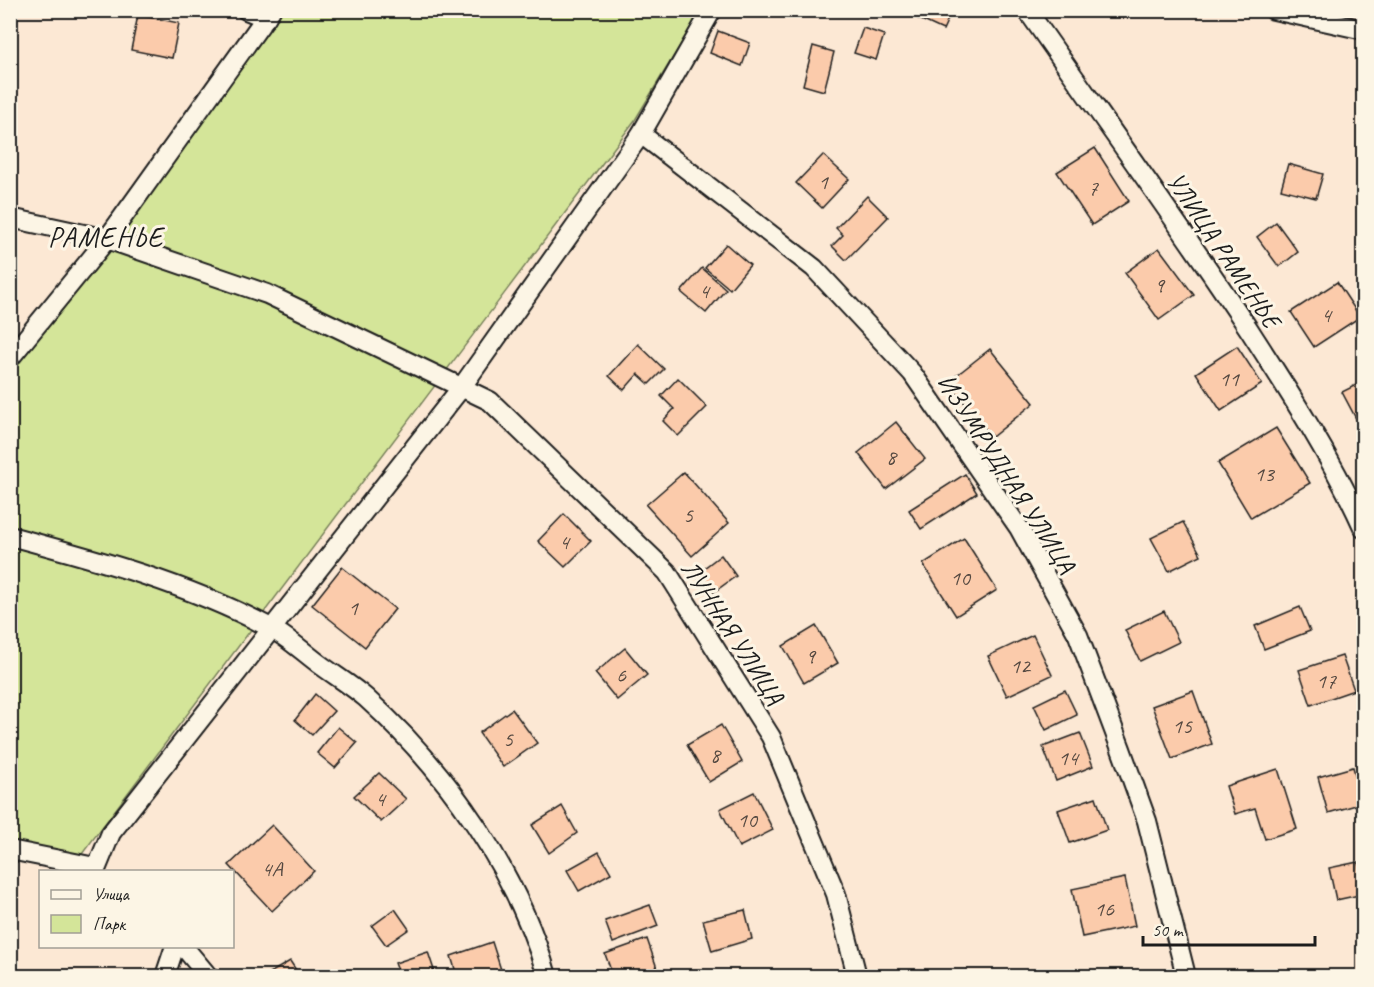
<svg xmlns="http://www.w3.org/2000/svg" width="1374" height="987" font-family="Caveat,sans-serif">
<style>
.green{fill:#d4e599;stroke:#78805a;stroke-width:1.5}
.building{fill:#fbcbab;stroke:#1c1c1c;stroke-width:1.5}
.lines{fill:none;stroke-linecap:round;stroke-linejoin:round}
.street-casing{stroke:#1c1c1c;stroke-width:22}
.street{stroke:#fcf5e5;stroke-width:18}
.labels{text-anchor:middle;stroke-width:6;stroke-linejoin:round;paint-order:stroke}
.number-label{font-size:22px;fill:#544840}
.street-label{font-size:26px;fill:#1c1c1c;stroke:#fcf5e5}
.quarter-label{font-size:28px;letter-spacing:1.5px;fill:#1c1c1c;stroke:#fcf5e5}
</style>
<rect width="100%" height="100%" fill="#fce8d4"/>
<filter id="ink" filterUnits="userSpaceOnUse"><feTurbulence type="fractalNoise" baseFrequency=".0167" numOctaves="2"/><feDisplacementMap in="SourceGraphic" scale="12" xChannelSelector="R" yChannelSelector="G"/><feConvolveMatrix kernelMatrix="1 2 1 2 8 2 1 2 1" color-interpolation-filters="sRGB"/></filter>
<g filter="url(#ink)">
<polygon class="green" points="281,11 701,11 635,120 79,858 11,841 10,375"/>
<g class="building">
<polygon points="920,10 952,10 943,30 917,18"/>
<polygon points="138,15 179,23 172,58 131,50"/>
<polygon points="863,28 884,35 876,60 854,53"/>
<polygon points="718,31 750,43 742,66 710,53"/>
<polygon points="813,46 834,52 824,91 803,85"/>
<polygon points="1095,148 1129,201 1092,225 1057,172"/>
<polygon points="823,155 849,179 822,208 796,183"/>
<polygon points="1288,164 1323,174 1316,198 1281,189"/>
<polygon points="867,196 888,217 846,260 832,246 843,235 836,228"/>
<polygon points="1276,222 1298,252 1279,267 1257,237"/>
<polygon points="726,244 750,265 730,289 705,268"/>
<polygon points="1159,248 1194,295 1159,320 1125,273"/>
<polygon points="702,268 726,289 706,313 681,292"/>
<polygon points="1337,282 1360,317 1314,347 1291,312"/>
<polygon points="638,344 664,369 649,384 638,374 624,390 609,376"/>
<polygon points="1237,346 1262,384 1221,411 1196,373"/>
<polygon points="990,349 1034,403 992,437 948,382"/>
<polygon points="678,378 707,407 678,436 663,421 674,409 661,396"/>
<polygon points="1364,381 1364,427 1361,428 1342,392"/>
<polygon points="896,422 925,459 886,489 858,453"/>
<polygon points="1276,428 1310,483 1251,518 1218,463"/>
<polygon points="684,472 729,523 692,556 646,505"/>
<polygon points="965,474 977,493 921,529 909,510"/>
<polygon points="564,514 591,541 565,567 538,541"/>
<polygon points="1183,522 1201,555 1169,571 1151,538"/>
<polygon points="964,538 997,590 956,616 923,564"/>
<polygon points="721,555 736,576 710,595 695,575"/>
<polygon points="342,567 395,609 365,647 312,605"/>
<polygon points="1300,607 1310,631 1264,649 1255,626"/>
<polygon points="1164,611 1179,642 1140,661 1125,630"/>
<polygon points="816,626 838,663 804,683 783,646"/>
<polygon points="1033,635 1052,675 1007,696 988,656"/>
<polygon points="625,648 647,675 617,700 595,673"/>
<polygon points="1342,656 1354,690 1311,705 1299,670"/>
<polygon points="1065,690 1077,715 1046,730 1034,705"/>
<polygon points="1193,691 1212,744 1172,759 1152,706"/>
<polygon points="315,694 334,711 312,735 295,720"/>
<polygon points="512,709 537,743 503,767 479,733"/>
<polygon points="721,725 742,762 709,782 687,745"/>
<polygon points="338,727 357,743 335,768 317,753"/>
<polygon points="1080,733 1093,766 1056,781 1043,747"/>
<polygon points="1353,767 1363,803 1328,813 1318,777"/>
<polygon points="1278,769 1297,829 1265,839 1255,808 1235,814 1226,786"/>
<polygon points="379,773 406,799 381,822 354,796"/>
<polygon points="754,792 773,830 739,847 720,809"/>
<polygon points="1096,797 1107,830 1070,843 1058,810"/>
<polygon points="562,806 577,833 549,853 532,825"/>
<polygon points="272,825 314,871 272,911 229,865"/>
<polygon points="599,852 611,873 579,891 567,870"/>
<polygon points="1358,862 1364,894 1336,900 1329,868"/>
<polygon points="1125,878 1135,926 1082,937 1072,889"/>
<polygon points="650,905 658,926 613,943 605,921"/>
<polygon points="395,909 409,929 386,945 372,926"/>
<polygon points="745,910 752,939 712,951 703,920"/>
<polygon points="647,939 658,971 642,976 613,976 605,954"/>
<polygon points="492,942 503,976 457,976 451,956"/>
<polygon points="428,952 436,976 400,976 395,963"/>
<polygon points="290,961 300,976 265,976"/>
</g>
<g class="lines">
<defs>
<g id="street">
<polyline points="246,10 266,18"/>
<path d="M1027,10C1101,116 1177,221 1248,328C1290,393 1332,458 1364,529"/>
<polyline points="1274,10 1364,30"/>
<polyline points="641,134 814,268 912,373 1019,528 1078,635 1121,749 1147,821 1186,976"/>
<polyline points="10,218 107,239 267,294 490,401 667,572 771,737 836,894 857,976"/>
<polyline points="10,358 107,239 271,10"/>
<path d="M10,536C99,560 185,583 267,626C285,635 302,651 318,663C334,675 351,685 366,698C447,771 517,871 547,976"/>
<polyline points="10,850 95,867"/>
<polyline points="95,872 111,833 461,388 641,134 712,10"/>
<polyline points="183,946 208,976"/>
<polyline points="165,976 175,946"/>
</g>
</defs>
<use href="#street" class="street-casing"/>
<use href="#street" class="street"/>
</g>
</g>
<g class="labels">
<g class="number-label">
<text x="823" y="189">1</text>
<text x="1093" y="195">7</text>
<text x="1159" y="292">9</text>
<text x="704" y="298">4</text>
<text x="1326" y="322">4</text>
<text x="1229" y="386">11</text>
<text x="891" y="464">8</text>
<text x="1264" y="481">13</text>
<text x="688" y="522">5</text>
<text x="564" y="549">4</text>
<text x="960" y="585">10</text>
<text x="353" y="615">1</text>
<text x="810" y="663">9</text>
<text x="1020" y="673">12</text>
<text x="621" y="682">6</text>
<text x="1326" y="688">17</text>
<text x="1182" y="733">15</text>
<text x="508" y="746">5</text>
<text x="715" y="762">8</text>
<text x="1068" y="765">14</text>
<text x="380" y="806">4</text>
<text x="747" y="827">10</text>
<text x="272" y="876">4А</text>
<text x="1104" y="916">16</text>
</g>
<g class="street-label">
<text transform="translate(1224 250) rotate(56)" y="9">УЛИЦА РАМЕНЬЕ</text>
<text transform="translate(1007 473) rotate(57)" y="9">ИЗУМРУДНАЯ УЛИЦА</text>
<text transform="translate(733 632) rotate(57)" y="9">ЛУННАЯ УЛИЦА</text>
</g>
<g class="quarter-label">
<text x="106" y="247">РАМЕНЬЕ</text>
</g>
</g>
<rect width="1374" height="987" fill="none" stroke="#fcf5e5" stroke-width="36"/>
<rect x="18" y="18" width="1338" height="951" fill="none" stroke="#1c1c1c" stroke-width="2" filter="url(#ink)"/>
<rect x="39" y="870" width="195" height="78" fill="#fcf5e5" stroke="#a29e95" stroke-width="1.5"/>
<rect x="51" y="890" width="30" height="9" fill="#fcf5e5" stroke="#a29e95" stroke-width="1.5"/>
<text x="93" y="900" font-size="18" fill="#1c1c1c">Улица</text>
<rect x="51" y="915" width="30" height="18" fill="#d4e599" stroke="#a29e95" stroke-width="1.5"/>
<text x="93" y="930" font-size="18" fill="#1c1c1c">Парк</text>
<path d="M1143 936v9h172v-9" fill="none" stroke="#1c1c1c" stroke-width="3"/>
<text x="1152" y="936" font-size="18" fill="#1c1c1c" stroke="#fcf5e5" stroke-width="4.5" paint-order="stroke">50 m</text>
</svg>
